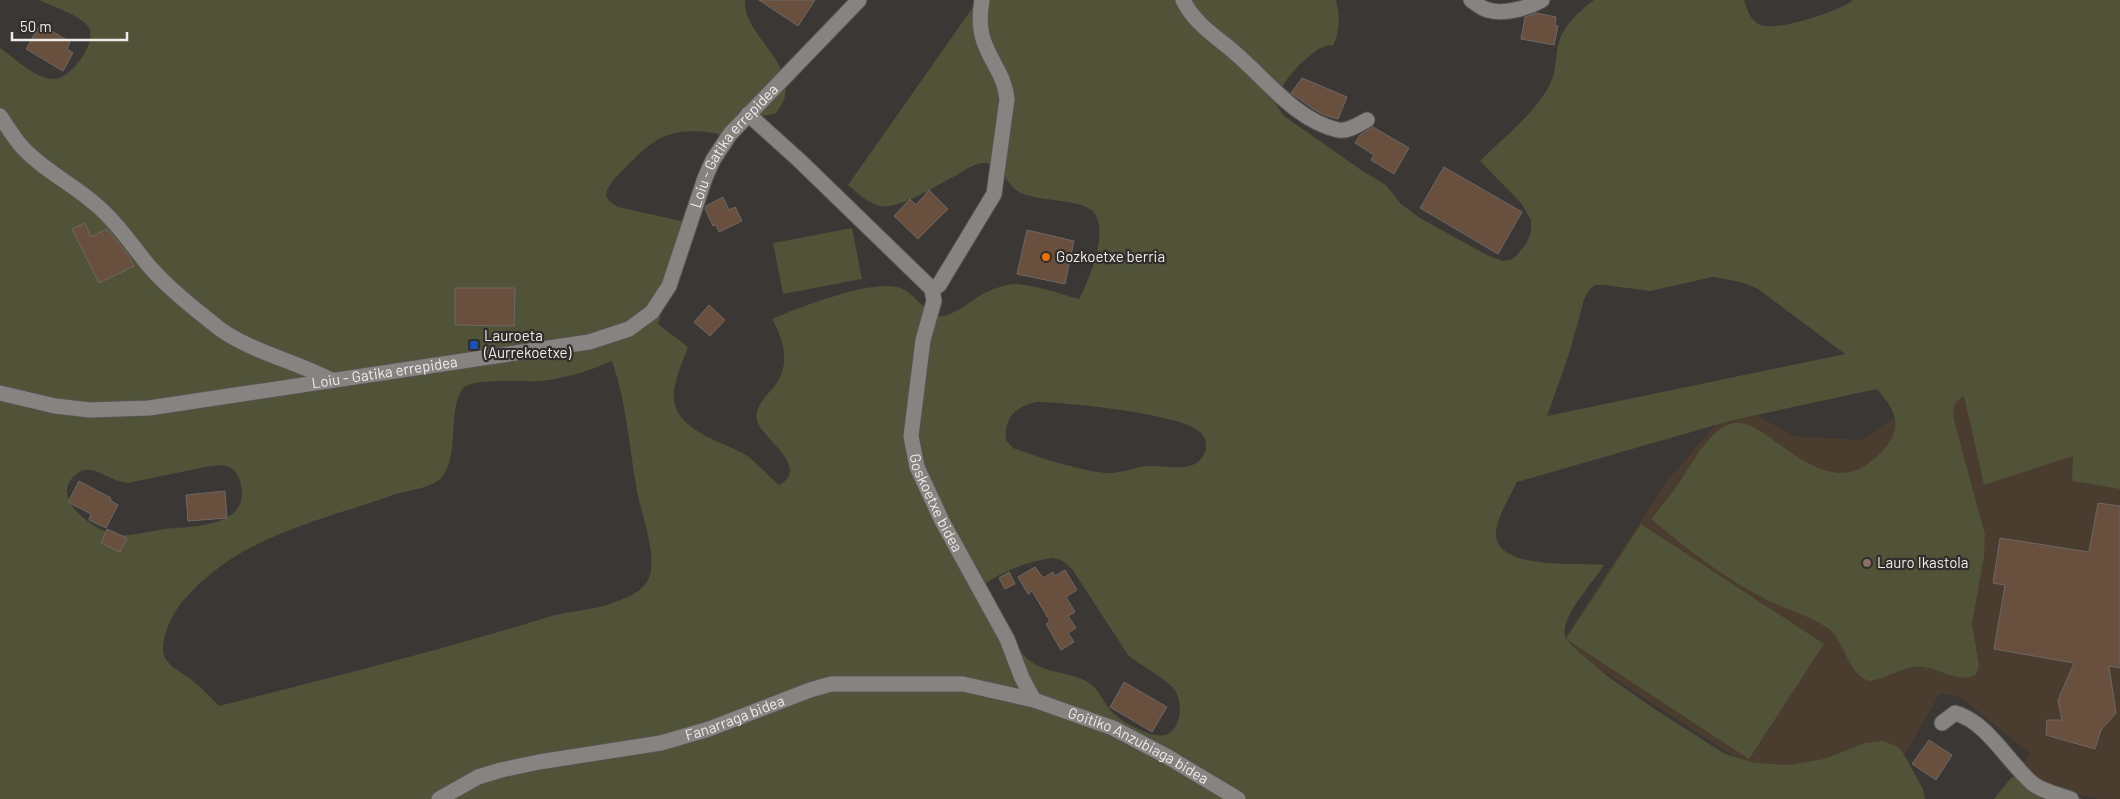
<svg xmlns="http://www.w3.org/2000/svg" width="2120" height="799" font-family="Barlow,sans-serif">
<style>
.education{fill:#4a3c2e}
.green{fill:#505337;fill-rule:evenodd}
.building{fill:#694f3e;stroke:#6c6866}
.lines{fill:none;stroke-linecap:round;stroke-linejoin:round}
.minor-casing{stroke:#565452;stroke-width:17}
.minor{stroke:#878380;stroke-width:15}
.food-dot{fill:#e8710a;stroke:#302d2b;stroke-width:2}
.transit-dot{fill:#1a4fb4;stroke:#302d2b;stroke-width:2}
.education-dot{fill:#8d6e63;stroke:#302d2b;stroke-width:2}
.labels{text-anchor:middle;stroke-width:4.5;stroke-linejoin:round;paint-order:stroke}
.street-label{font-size:15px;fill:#eeecea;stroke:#302d2b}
.poi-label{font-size:15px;fill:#eeecea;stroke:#302d2b;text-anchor:start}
</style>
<rect width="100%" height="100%" fill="#3a3735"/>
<polygon class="education" points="2120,315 2120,799 2098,799 2077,795 2043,784 2022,765 2030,754 1962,698 1940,693 1879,799 1747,765 1561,644 1666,482 1735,402 1793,436 1862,440 2043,320"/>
<g class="green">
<path d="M39,0H745C742,33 793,60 785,96C784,103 779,108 775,114L760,116L732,138C707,130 676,127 654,142C643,149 634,159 625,168C617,176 607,185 606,196L610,202L618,207L690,223L658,324L688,347C683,361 676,376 674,391C670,430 720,440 744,454C757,462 768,476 779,485C812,467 760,438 757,420C754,405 769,394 776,384C791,363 783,339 772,319C801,307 867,281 897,287C914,290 928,319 943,316C958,313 970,301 983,294C992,289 1006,284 1016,284C1034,285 1061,294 1079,299C1089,281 1114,221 1088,208C1068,198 1042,202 1021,193C1007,187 1001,162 984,163C975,163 965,170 957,175C938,184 900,210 880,206C868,203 857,193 848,185L978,0H1336C1340,15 1340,32 1333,46L1328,45L1318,49L1300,64L1288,78L1279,92L1275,103L1284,116L1364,172L1386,185L1401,204L1420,218L1487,255L1502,261L1510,260L1515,257L1526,244L1531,232V220L1521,203L1480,161C1503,138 1532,116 1548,88C1555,77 1555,64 1557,51C1560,28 1577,13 1594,0H1744C1747,9 1750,21 1761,25C1776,32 1840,11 1853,0H2120V489L2072,481L2073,456L1984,485L1964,396C1954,401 1952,408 1954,420L1985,535L1984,556L1972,624L1979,666L1976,674C1961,685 1940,669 1924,667C1904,664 1889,679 1870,681C1848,676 1846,643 1829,629C1810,615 1784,609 1763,598C1723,577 1686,548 1651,519C1659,509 1667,499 1675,489C1689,470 1709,426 1735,423C1748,421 1762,432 1772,439C1801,460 1837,489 1870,462C1881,454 1889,445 1894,433C1900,416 1887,401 1877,389L1733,420L1517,482C1510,497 1496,518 1496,535C1498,571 1581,562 1604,565C1594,582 1557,619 1566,639L1641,524L1824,644L1749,759L1566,639L1573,647L1610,678L1656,710L1725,754L1755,763L1788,765L1824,759L1865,743L1883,741L1896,746L1902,751L1923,789L1925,799H0V48C15,58 34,78 53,79C70,80 97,44 89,28C83,16 51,6 39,0ZM1713,277L1741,282L1758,289L1845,354L1547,416L1569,354L1584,300L1589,290L1595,285H1604L1650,291ZM612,361C627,404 629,447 637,491C641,514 659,559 648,580C641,594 621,600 607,605C587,611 567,611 548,617C439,651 329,678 219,706C211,698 203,689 194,682C186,674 171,669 165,658C160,646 166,632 170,621C178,604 192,590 206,578C260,531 330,518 396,494C407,491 427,488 436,482C463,465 445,411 464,387C478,378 522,382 541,381C566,378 589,371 612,361ZM1037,402C1066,402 1182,414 1200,432C1207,438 1208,449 1203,456C1193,473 1168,466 1153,466C1139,465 1126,472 1112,473C1092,475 1034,456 1013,448L1006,440C1004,417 1016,406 1037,402ZM222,465C233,467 239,473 241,485C250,528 192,526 165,529C150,531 134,536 119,535C99,534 55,504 70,481C73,476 78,472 85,470C99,468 113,483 128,483L205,467ZM1053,558L1063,561L1072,569L1128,655C1142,667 1163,676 1174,689C1183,700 1182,727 1168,734C1159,738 1147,733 1138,729C1127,724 1115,717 1108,707C1101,697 1097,687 1086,681C1067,671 1046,674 1029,660C1009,644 995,608 983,586C999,572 1032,560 1053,558Z"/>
<polygon points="852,228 862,279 783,294 773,243"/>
<polygon points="2020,774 2034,776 2083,799 1994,799 2011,778"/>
</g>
<g class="building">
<polygon points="759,0 815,0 798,26"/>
<polygon points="1536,13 1556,17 1555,26 1558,26 1554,45 1521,39 1525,17"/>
<polygon points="39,26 44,29 45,27 70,42 67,49 73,53 63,71 26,49"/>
<polygon points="1302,78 1347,97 1338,119 1324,115 1313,109 1291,93"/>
<polygon points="1373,127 1409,148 1394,174 1371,160 1374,155 1355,143 1360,135"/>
<polygon points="1444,167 1522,212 1498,254 1420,208"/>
<polygon points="929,190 948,209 918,239 894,216 910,199 916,205"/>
<polygon points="723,197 729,210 735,207 742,221 719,232 716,225 713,226 705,209 706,206"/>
<polygon points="85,223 91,237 107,229 128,255 134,266 99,283 72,229"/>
<polygon points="1027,230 1074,241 1065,284 1017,274"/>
<polygon points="455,288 515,288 514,326 455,325"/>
<polygon points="709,305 725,320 710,336 694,322"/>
<polygon points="79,481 111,498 110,500 118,505 106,528 89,520 91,514 68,502"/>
<polygon points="225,491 227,518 188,521 186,495"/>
<polygon points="2098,503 2120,506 2120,668 2109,666 2116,713 2101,730 2095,749 2046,735 2047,720 2062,720 2058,700 2074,663 1994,649 2005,585 1993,583 2000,538 2089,552"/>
<polygon points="107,529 127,538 120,552 101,543"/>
<polygon points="1035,567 1043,578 1053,572 1055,576 1065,570 1077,590 1066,597 1075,612 1068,616 1076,628 1068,633 1074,642 1061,650 1046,624 1050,621 1032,591 1028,594 1018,577"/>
<polygon points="1009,572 1015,584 1005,589 999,578"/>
<polygon points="1124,682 1167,707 1152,732 1110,707"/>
<polygon points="1929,740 1952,755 1936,780 1912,764"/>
</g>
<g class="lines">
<defs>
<g id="minor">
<path d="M1183,0C1194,23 1215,36 1234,52C1266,79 1295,120 1338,130C1348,132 1359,124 1367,120"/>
<path d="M1471,0C1476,3 1482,9 1488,10C1504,15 1528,8 1542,0"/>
<path id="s1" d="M748,114L800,161L932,289L934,301L923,340L911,436L917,467L942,521L1007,639L1022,678L1034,700"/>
<path d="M0,116C7,126 14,138 22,147C43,170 71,183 94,203C116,221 131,244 149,266C169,289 196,310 220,329C250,351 297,362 331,380"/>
<path d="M932,289L939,285L994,194L1007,99C1005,78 994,66 986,47C979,32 979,17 982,0"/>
<path id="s2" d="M0,393L55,406L90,410L149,408L589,342L629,329L652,312L669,286L705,178L713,160L730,134L859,0"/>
<path d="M1942,723L1955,713C1986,721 2008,762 2032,783C2041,791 2059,795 2071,799"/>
<path id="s3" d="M439,799L478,777L501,770L539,762L661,743L709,729L810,690L831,684H963L1034,700L1113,728L1168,757L1238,799"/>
</g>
</defs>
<use href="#minor" class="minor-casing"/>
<use href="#minor" class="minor"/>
</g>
<circle class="food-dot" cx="1046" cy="257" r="5"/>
<rect class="transit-dot" x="469" y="340" width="10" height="10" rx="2.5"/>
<circle class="education-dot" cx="1867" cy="563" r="5"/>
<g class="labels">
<g class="street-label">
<text dy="5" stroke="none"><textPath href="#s2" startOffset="854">Loiu - Gatika errepidea</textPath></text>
<text dy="5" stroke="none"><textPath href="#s2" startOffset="389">Loiu - Gatika errepidea</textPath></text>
<text dy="5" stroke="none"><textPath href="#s1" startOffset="475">Goskoetxe bidea</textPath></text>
<text dy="5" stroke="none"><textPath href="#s3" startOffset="309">Fanarraga bidea</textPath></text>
<text dy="5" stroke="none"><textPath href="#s3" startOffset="730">Goitiko Anzubiaga bidea</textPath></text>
</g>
<g class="poi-label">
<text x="1056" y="262">Gozkoetxe berria</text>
<text x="484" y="341">Lauroeta<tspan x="484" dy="17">(Aurrekoetxe)</tspan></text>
<text x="1877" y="568">Lauro Ikastola</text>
</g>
</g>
<path d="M12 32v8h115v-8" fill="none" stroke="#eeecea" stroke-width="2.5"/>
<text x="20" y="32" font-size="15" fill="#eeecea" stroke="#302d2b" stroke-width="4" paint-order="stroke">50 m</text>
</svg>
